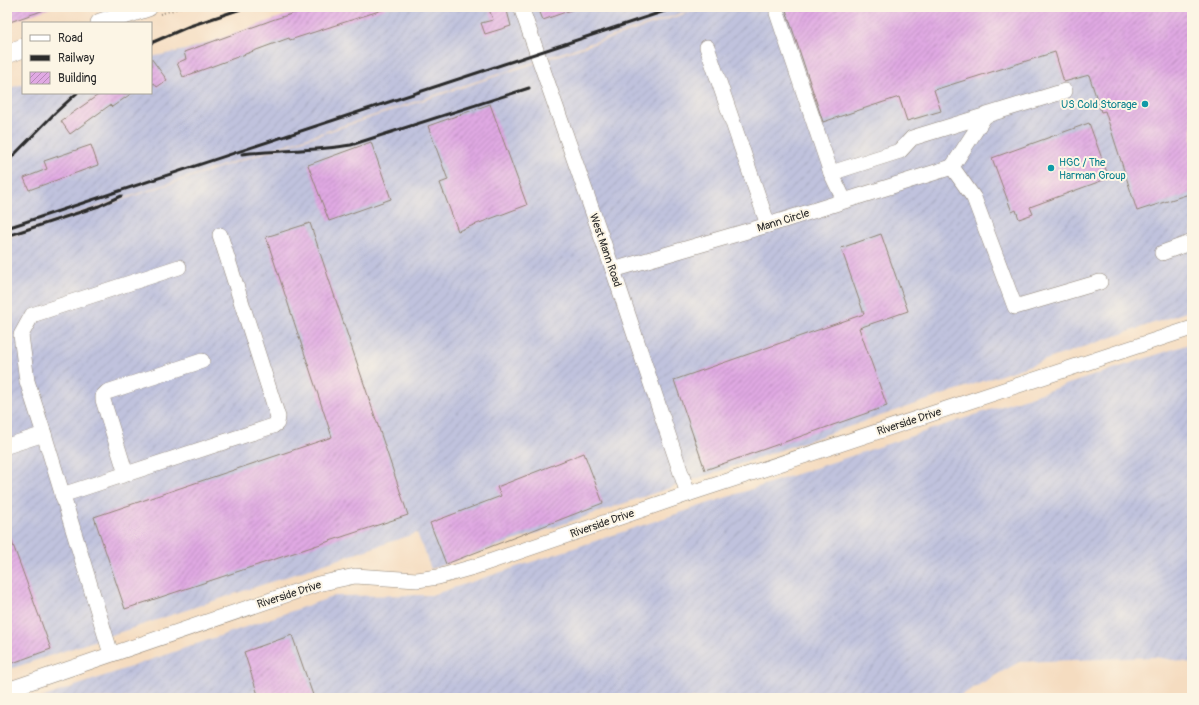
<svg xmlns="http://www.w3.org/2000/svg" width="1199" height="705" font-family="Pangolin,sans-serif">
<style>
.industrial{fill:url(#industrial-furrows)}
.building{fill:url(#building-hatch)}
.lines{fill:none;stroke-linecap:round;stroke-linejoin:round}
.minor-casing{stroke:#908476;stroke-width:16}
.major-casing{stroke:#908476;stroke-width:20}
.path{stroke:#908476;stroke-width:2;stroke-dasharray:1 3;stroke-linecap:butt}
.minor{stroke:#fff;stroke-width:15}
.major{stroke:#fff;stroke-width:19}
.rail{stroke:#2b2b2b;stroke-width:3}
.culture-dot{fill:#0f9aa8;stroke:#fcf5e5;stroke-width:1.5}
.labels{text-anchor:middle;stroke-width:4;stroke-linejoin:round;paint-order:stroke}
.culture-label{font-size:11px;fill:#0d838f;stroke:#fcf5e5;text-anchor:end}
.street-label{font-size:11px;fill:#2b2b2b;stroke:#fcf5e5}
</style>
<defs>
<pattern id="industrial-furrows" width="10" height="10" patternUnits="userSpaceOnUse"><rect width="10" height="10" fill="#c0c2dd"/><path d="M-1 1l2-2M0 10L10 0M9 11l2-2" fill="none" stroke="#a5a7be"/></pattern>
<pattern id="building-hatch" width="6" height="6" patternUnits="userSpaceOnUse"><rect width="6" height="6" fill="#e0a9e3"/><path d="M-1 1l2-2M0 6l6-6M5 7l2-2" fill="none" stroke="#b68ab8"/></pattern>
</defs>
<rect width="100%" height="100%" fill="#fcf5e5"/>
<filter id="ink" filterUnits="userSpaceOnUse"><feTurbulence type="fractalNoise" baseFrequency=".025" numOctaves="2"/><feDisplacementMap in="SourceGraphic" scale="8" xChannelSelector="R" yChannelSelector="G"/><feConvolveMatrix kernelMatrix="1 2 1 2 8 2 1 2 1" color-interpolation-filters="sRGB"/></filter>
<filter id="wash" filterUnits="userSpaceOnUse"><feTurbulence type="fractalNoise" baseFrequency=".012" numOctaves="4" result="noise"/><feDisplacementMap in="SourceGraphic" scale="16" xChannelSelector="R" yChannelSelector="G"/><feGaussianBlur stdDeviation="0.9" result="paint"/><feColorMatrix in="noise" values="0 0 0 0 0 0 0 0 0 0 0 0 0 0 0 0 0 1.4 0 .05"/><feComposite in="paint" operator="in"/></filter>
<g filter="url(#wash)">
<rect width="100%" height="100%" fill="#f5dcc0"/>
<g class="industrial">
<polygon points="317,7 700,7 7,237 7,89 23,84 23,93 151,93 151,57 185,50"/>
<polygon points="705,7 1192,7 1192,310 431,569 417,533 7,670 7,238"/>
<polygon points="1192,343 1192,663 1155,657 1019,662 956,698 41,698 335,596 432,595"/>
</g>
<g id="blocks">
<g class="building">
<polygon points="7,7 49,7 50,8 7,23"/>
<polygon points="314,7 385,7 385,9 290,40 289,38 183,77 177,63 186,59 184,52 275,19"/>
<polygon points="496,7 506,7 511,26 485,34 481,23 493,20 489,9"/>
<polygon points="546,7 577,7 577,8 543,20 539,10"/>
<polygon points="785,7 1192,7 1192,193 1137,211 1105,111 1101,112 1089,75 1064,82 1055,52 934,90 941,111 907,121 899,97 823,122"/>
<polygon points="151,58 167,80 157,87 154,83 151,85"/>
<polygon points="101,93 132,93 112,107 110,105 70,134 61,121"/>
<polygon points="490,104 527,205 458,231 440,183 448,180 428,126"/>
<polygon points="1089,123 1109,178 1030,207 1033,214 1019,219 1016,210 1012,212 992,158"/>
<polygon points="371,142 391,199 329,221 308,165"/>
<polygon points="91,145 98,165 29,190 24,178 47,169 44,161"/>
<polygon points="310,223 408,515 125,609 94,517 332,437 266,237"/>
<polygon points="881,234 908,311 859,328 887,406 705,470 674,380 864,314 841,248"/>
<polygon points="584,453 603,503 446,564 430,523 501,496 497,487"/>
<polygon points="7,531 8,531 51,649 7,665"/>
<polygon points="292,635 314,698 259,698 244,652"/>
</g>
</g>
</g>
<g filter="url(#ink)">
<use href="#blocks" fill-opacity="0" stroke="#908476" stroke-width="1"/>
<g class="lines">
<defs>
<g id="minor">
<polyline points="521,7 613,270 688,494"/>
<polyline points="777,13 831,173 844,200"/>
<polyline points="707,47 768,225"/>
<polyline points="952,167 974,198 1015,307 1100,282"/>
<polyline points="952,167 985,116"/>
<polyline points="831,173 900,151 912,138 1065,91"/>
<polyline points="1162,253 1192,242"/>
<polyline points="613,270 768,225 952,167"/>
<polyline points="44,434 27,381 21,335 32,315 179,267"/>
<polyline points="7,446 44,434 111,654"/>
<polyline points="126,474 103,400 103,396 107,392 202,361"/>
<polyline points="62,495 273,426 277,423 278,417 220,235"/>
<polyline points="7,690 318,584 355,576 417,580 438,577 477,566 688,494 1192,328"/>
</g>
<g id="major">
<polyline points="100,23 148,7"/>
<polyline points="7,54 23,48"/>
</g>
</defs>
<use href="#minor" class="minor-casing"/>
<use href="#major" class="major-casing"/>
<polyline class="path" points="160,14 183,7"/>
<use href="#minor" class="minor"/>
<use href="#major" class="major"/>
<g class="rail">
<polyline points="151,43 190,26 247,7"/>
<path d="M242,154C279,150 315,151 351,145L529,88"/>
<polyline points="7,162 55,113 77,93"/>
<polyline points="7,228 677,7"/>
<polyline points="7,236 99,206 121,196"/>
</g>
</g>
</g>
<g class="culture-dot">
<circle cx="1145" cy="104" r="4"/>
<circle cx="1051" cy="168" r="4"/>
</g>
<g class="labels">
<g class="culture-label">
<text x="1137" y="108">US Cold Storage</text>
<text x="1059" y="166" text-anchor="start">HGC / The<tspan x="1059" dy="13">Harman Group</tspan></text>
</g>
<g class="street-label">
<text transform="translate(783 220) rotate(-17)" y="4">Mann Circle</text>
<text transform="translate(606 250) rotate(71)" y="4">West Mann Road</text>
<text transform="translate(909 421) rotate(-18)" y="4">Riverside Drive</text>
<text transform="translate(602 523) rotate(-19)" y="4">Riverside Drive</text>
<text transform="translate(289 594) rotate(-18)" y="4">Riverside Drive</text>
</g>
</g>
<rect width="1199" height="705" fill="none" stroke="#fcf5e5" stroke-width="24"/>
<rect x="22" y="22" width="130" height="72" fill="#fcf5e5" stroke="#a8a49b"/>
<rect x="30" y="35" width="20" height="6" fill="#ffffff" stroke="#a8a49b"/>
<text x="58" y="42" font-size="12" fill="#2b2b2b">Road</text>
<rect x="30" y="55" width="20" height="6" fill="#2b2b2b" stroke="#a8a49b"/>
<text x="58" y="62" font-size="12" fill="#2b2b2b">Railway</text>
<rect x="30" y="72" width="20" height="12" fill="url(#building-hatch)" stroke="#a8a49b"/>
<text x="58" y="82" font-size="12" fill="#2b2b2b">Building</text>
</svg>
